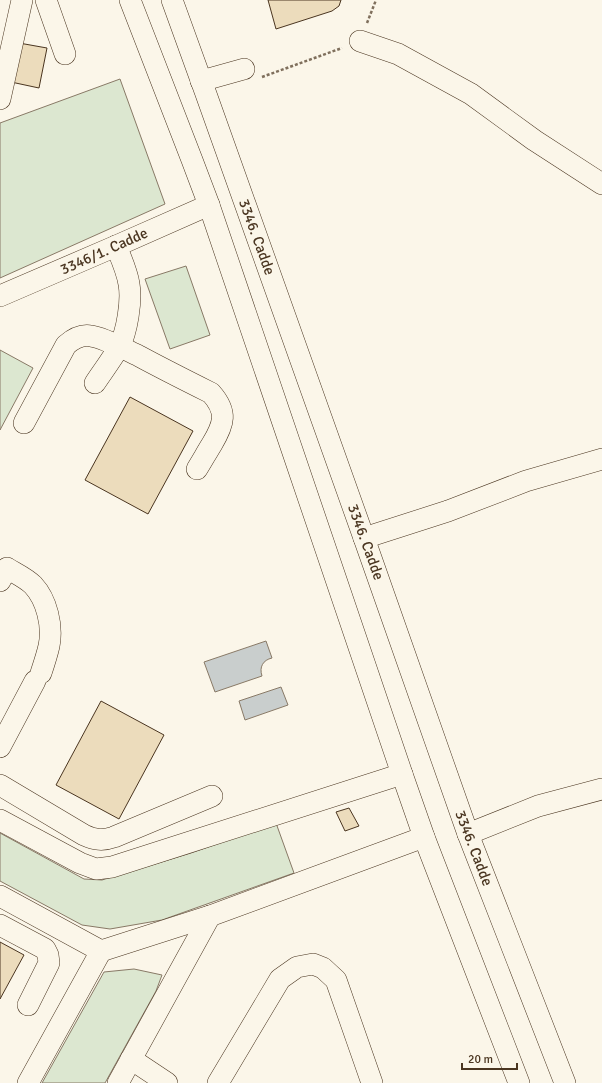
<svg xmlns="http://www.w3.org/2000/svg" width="602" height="1083" font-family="Signika,sans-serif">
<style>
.green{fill:#dce7d0;stroke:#887966}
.water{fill:#c9cecd;stroke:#887966}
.building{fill:#ecdcbc;stroke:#4a3520}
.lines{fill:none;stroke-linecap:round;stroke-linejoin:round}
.minor-casing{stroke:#4a3520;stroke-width:22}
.path{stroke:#7f6f5c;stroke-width:2.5;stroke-dasharray:3 2;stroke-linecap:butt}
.minor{stroke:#fbf6e9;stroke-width:21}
.labels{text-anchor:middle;stroke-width:3;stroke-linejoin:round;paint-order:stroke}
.street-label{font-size:15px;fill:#4a3520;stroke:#fbf6e9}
</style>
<rect width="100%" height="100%" fill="#fbf6e9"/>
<g class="green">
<polygon points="120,79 165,204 0,278 0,123"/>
<polygon points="186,266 210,335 170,349 145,279"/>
<polygon points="0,350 33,368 0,430"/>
<polygon points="276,823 294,873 162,920 110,929 82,925 0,881 0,833 84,879 102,880 191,853"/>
<polygon points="134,969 162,975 156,991 105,1083 42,1083 104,972"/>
</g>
<g class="water">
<path d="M266,641L272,658C263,660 259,667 262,676L215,692L204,662Z"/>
<polygon points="281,687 288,705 245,720 239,701"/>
</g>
<g class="building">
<polygon points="268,0 341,0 339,6 332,11 276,29"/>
<polygon points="19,43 47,48 39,88 11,82"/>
<polygon points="130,397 193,431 148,514 85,480"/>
<polygon points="101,701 164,735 119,819 56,785"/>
<polygon points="349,808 359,826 345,831 336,812"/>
<polygon points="0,942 24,955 0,999"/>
</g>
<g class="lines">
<defs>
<g id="minor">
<polyline points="46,0 65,54"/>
<polyline points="130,0 192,160 209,205 402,774 424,837 519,1083"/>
<polyline points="172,0 206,94 364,538 468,834 565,1083"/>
<polyline points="360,41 398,54 471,94 534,140 602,184"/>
<polyline points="201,81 244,69"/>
<polyline points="0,99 22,0"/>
<polyline points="0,296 116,246 209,205"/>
<path d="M95,383C103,371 112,359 119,347C127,332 132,301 129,284C127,271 121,258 116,246"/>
<path d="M24,423L66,345C73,339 81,334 91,336C105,338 126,350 139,356C163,369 187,381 211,393C228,412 224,424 212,444C207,452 202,461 197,469"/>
<polyline points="364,538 448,511 526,481 602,459"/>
<path d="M0,581L7,568C15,573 26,578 33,585C47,600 53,626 49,646C47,655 44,664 41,673"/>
<polyline points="0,747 35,681"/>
<path d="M0,785L84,835C95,840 103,841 114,837L212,796"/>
<polyline points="0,820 80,863 96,869 112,867 402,774"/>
<polyline points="468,834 538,806 602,789"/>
<polyline points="0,896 101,951 210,916 424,837"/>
<polyline points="0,925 45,949 48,955 49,963 28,1005"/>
<polyline points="131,1059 167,1083"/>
<polyline points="28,1083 101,951"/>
<polyline points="118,1083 210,916"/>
<polyline points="218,1083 280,979 297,967 313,964 323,968 336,980 372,1083"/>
</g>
</defs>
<use href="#minor" class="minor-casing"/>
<g class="path">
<polyline points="367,23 376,0"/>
<polyline points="262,77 342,48"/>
</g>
<use href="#minor" class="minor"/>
</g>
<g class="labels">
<g class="street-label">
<text transform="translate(257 237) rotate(70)" y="5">3346. Cadde</text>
<text transform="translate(104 251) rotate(-24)" y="5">3346/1. Cadde</text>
<text transform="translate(366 542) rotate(70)" y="5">3346. Cadde</text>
<text transform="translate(474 848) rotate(69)" y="5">3346. Cadde</text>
</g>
</g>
<path d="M462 1063v6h55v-6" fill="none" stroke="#4a3520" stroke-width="2"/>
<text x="468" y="1063" font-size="12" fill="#4a3520" stroke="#fbf6e9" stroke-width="3" paint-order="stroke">20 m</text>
</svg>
